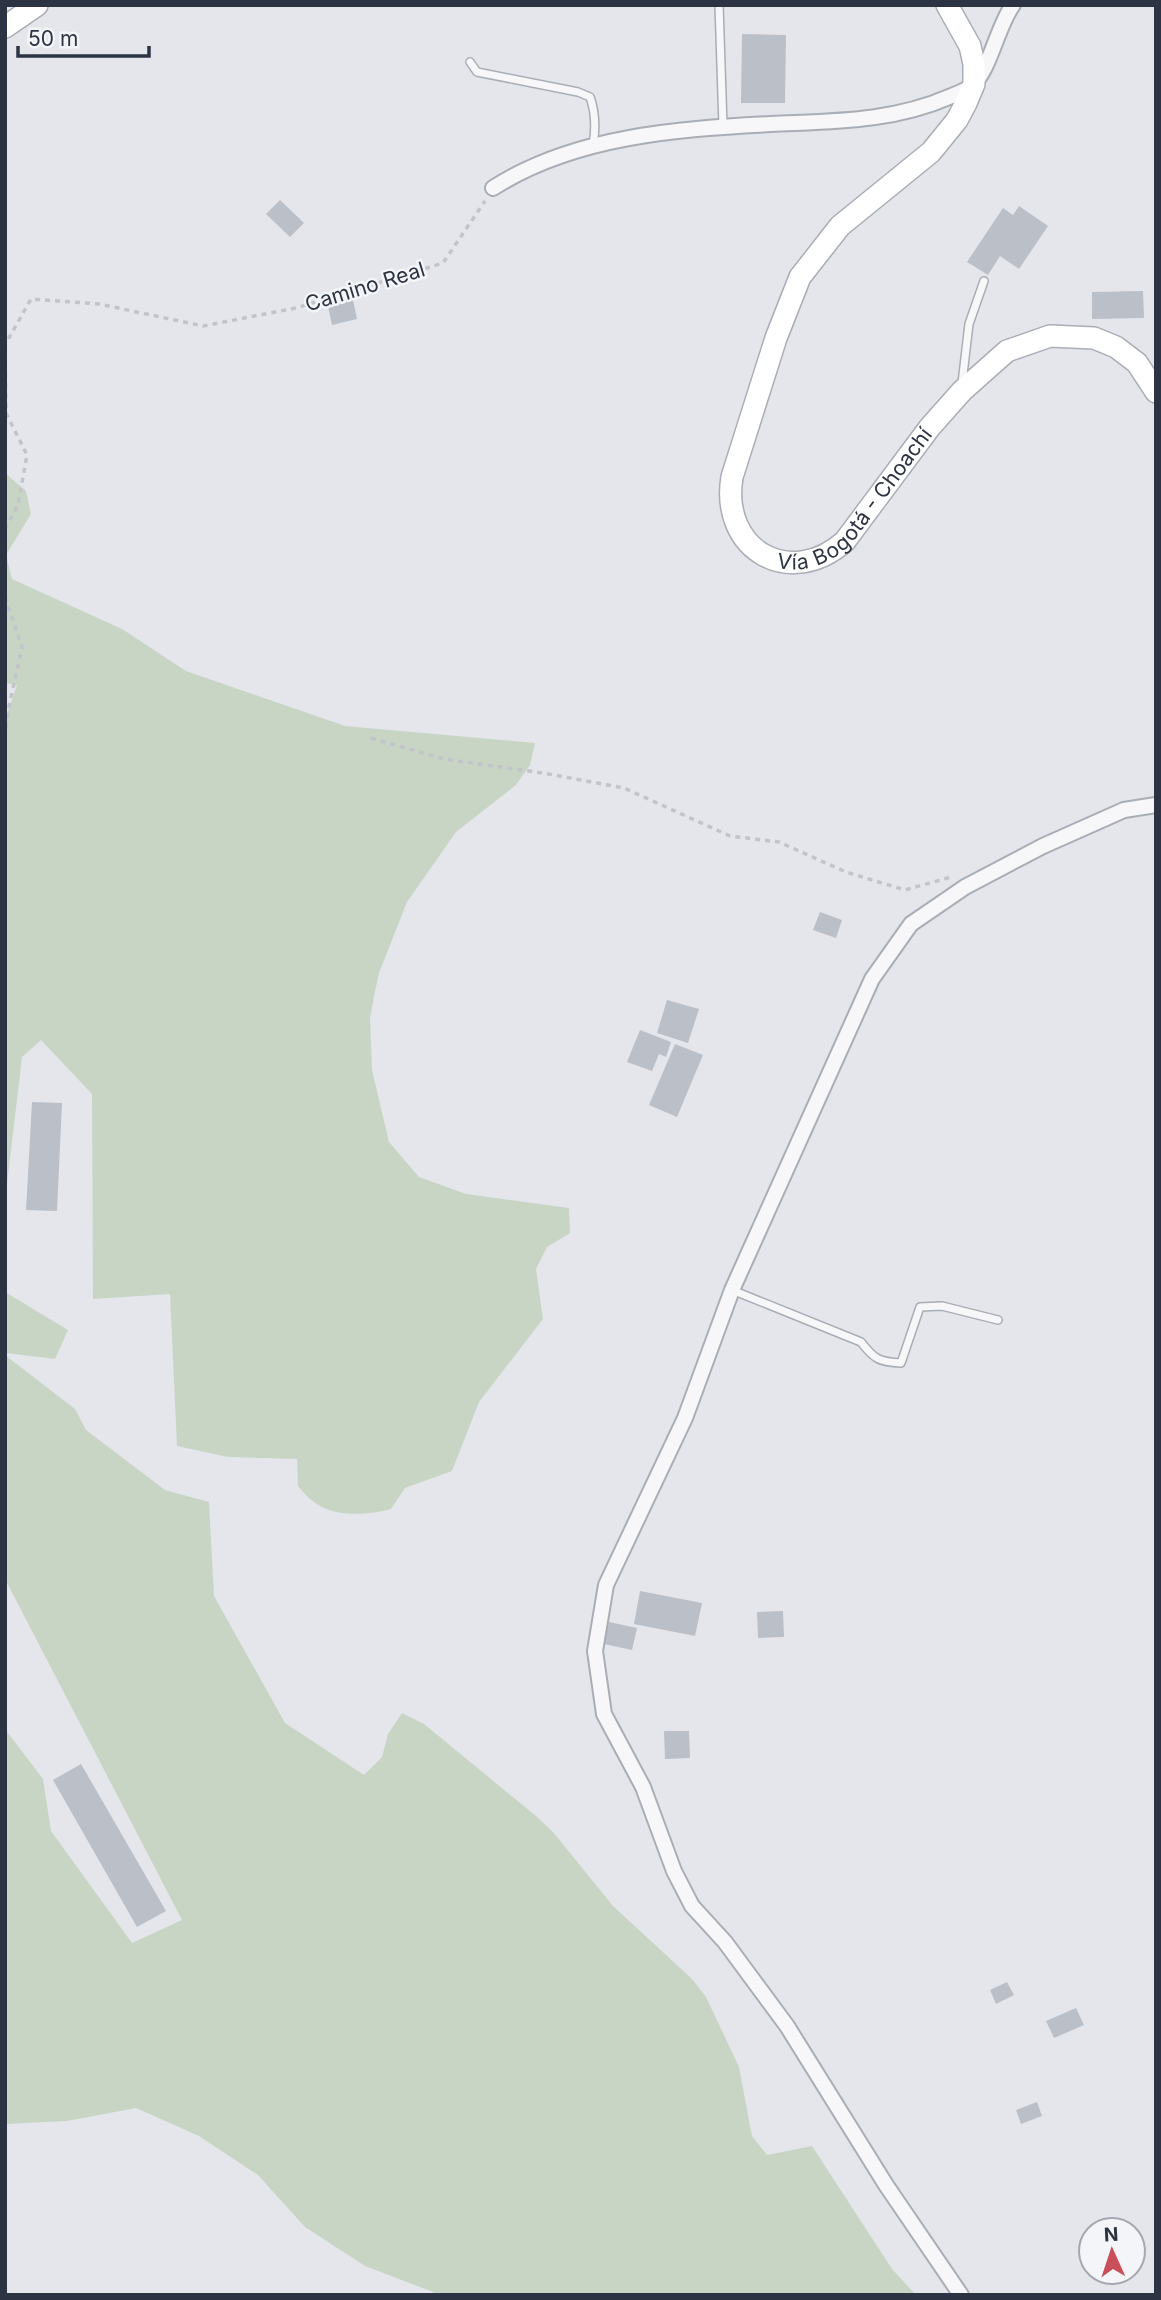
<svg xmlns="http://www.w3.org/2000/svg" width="1161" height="2300" font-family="Inter,sans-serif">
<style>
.green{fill:#c8d5c5}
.building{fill:#bbbfc8}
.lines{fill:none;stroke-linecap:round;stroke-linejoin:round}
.lane-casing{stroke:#a9adb5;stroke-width:10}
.street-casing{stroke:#a9adb5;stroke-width:18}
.secondary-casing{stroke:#a9adb5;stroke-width:24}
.path{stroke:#c2c4ca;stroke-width:3.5;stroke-dasharray:5 5;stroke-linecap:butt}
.lane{stroke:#f7f7f9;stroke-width:7}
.street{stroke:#f7f7f9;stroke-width:14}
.secondary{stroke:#fff;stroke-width:21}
.labels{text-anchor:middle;stroke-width:5;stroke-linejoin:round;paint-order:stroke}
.street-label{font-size:21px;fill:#2c3343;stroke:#f4f5f8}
</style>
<rect width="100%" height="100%" fill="#e4e6eb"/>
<g class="green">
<path d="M5,473L26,491L31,514L6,555L12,579L122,629L186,671L345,726L535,743L530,765L516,785L456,832L407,902L379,973L374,996L370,1019L372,1070L389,1142L419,1177L466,1194L569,1208L570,1233L547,1247L536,1269L543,1319L479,1402L452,1471L405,1488L391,1509C369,1515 334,1518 314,1502C308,1498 303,1492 298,1486L297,1459L228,1457L177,1446L170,1294L93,1299L92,1094L41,1040L22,1057L5,1201V720L17,685L5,683Z"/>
<polygon points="5,1292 68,1330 55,1359 5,1353"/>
<polygon points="5,1355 75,1409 86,1430 165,1490 209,1502 214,1596 285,1723 364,1775 382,1757 388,1734 402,1713 424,1724 536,1816 553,1832 613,1906 692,1979 706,1997 739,2067 752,2136 767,2155 812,2146 892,2269 916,2295 436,2295 433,2292 365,2266 305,2227 258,2175 199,2136 136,2108 67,2121 5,2124 5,1729 43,1779 51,1831 132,1943 182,1920 5,1579"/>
</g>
<g class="building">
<polygon points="742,34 786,35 785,103 741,103"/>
<polygon points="280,200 304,223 290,237 266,214"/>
<polygon points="1019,206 1048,226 1019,269 1000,256 988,275 967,262 1003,208 1013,215"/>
<polygon points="1143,291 1144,318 1092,319 1092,292"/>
<polygon points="353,300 357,319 332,325 328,306"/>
<polygon points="820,912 842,920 836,938 813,930"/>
<polygon points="667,1000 699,1009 688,1043 657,1033"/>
<polygon points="640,1030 671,1042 666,1057 659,1054 652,1071 627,1062"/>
<polygon points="675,1044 703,1055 677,1117 649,1105"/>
<polygon points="32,1102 62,1103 57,1211 26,1210"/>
<polygon points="640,1591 702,1603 695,1636 634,1624"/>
<polygon points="783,1611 784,1637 758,1638 757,1612"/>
<polygon points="609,1622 637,1628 632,1650 604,1644"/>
<polygon points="664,1731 689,1731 690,1758 665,1759"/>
<polygon points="81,1764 166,1911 137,1927 53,1780"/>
<polygon points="1007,1982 1014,1995 996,2004 990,1990"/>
<polygon points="1076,2008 1084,2025 1054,2038 1046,2021"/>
<polygon points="1037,2102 1042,2116 1021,2124 1016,2110"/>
</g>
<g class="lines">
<defs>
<g id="lane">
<polyline points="719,5 723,126"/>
<path d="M470,62L477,72L578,92L590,97C596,114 596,128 593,145"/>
<polyline points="962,383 969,324 984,281"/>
<path d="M732,1290L861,1342C874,1359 879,1362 901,1363L920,1307L942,1306L998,1320"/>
</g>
<g id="street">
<path d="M493,188C574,136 677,129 771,124C832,121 892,122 949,97C956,94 966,91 972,85C989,73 998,24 1013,5"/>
<polyline points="961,2295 886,2185 787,2026 725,1942 692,1906 674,1871 643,1787 604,1714 595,1651 606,1585 685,1418 732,1290 872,979 911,924 965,887 1043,846 1124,810 1156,805"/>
</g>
<g id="secondary">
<path id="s1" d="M947,5L970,46L974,64V84L966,103L957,120L931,152L840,226L800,277L776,338L732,477C720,550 790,590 845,541L930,427L962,391L1007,351L1050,336L1094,338L1116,347L1137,363L1156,392"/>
<polyline points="5,27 37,5"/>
</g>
</defs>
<use href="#lane" class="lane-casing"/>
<use href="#street" class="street-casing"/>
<use href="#secondary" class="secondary-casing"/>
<g class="path">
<polyline points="5,529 18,505 27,455 6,413 5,345 31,299 99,304 203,326 296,308 443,263 485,201"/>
<polyline points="5,597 22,647 8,711 5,739"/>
<polyline points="371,738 444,759 543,773 624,788 730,836 779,842 846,872 905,890 951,877"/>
</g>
<use href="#lane" class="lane"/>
<use href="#street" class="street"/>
<use href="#secondary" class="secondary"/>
</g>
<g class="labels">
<g class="street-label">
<text transform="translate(365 287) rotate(-17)" y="7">Camino Real</text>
<text dy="7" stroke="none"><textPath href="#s1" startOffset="770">Vía Bogotá - Choachí</textPath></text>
</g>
</g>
<rect width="1161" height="2300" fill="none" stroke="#2c3343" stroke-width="14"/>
<g transform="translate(1112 2251) rotate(357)"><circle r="33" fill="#f4f5f8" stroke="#a4a7b0" stroke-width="2"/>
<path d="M0-5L12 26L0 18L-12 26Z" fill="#c9505a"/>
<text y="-10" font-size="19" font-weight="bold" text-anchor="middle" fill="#2c3343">N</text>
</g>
<path d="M18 46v10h131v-10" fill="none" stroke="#2c3343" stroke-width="3.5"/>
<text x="28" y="46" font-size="21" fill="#2c3343" stroke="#f4f5f8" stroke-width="5" paint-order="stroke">50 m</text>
</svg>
